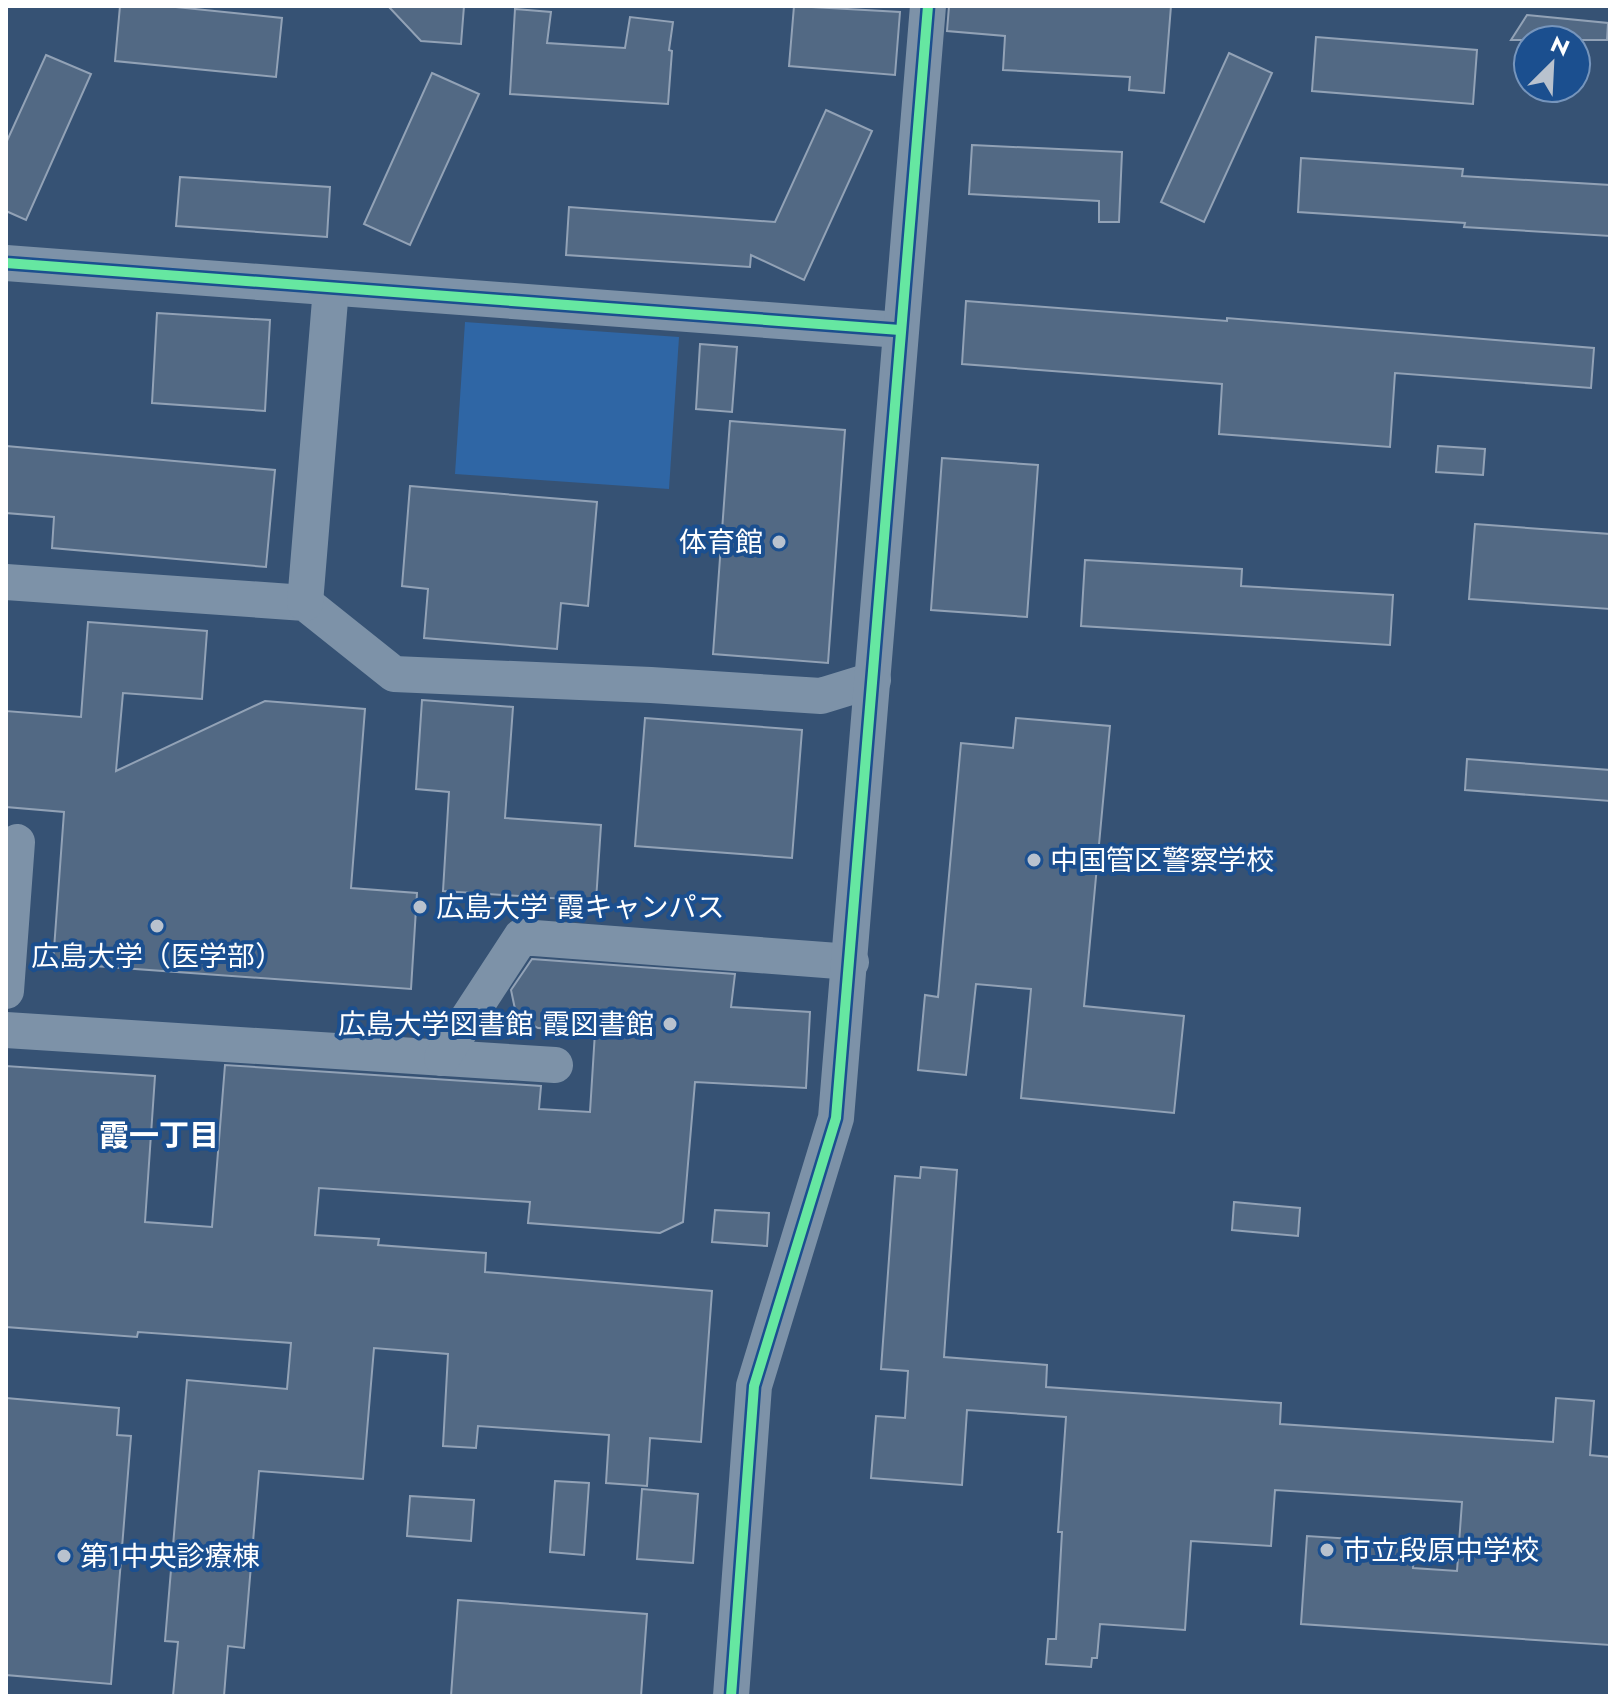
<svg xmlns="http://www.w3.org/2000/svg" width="1616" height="1702" font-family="Jost,'Noto Sans JP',sans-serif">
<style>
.green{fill:#2f66a5}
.building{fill:#526984;stroke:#92a2b6;stroke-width:2}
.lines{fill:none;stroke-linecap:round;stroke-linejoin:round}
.minor{stroke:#7d92a8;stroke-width:36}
.cycleway-casing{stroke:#1b4f8f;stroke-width:15}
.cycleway{stroke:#66e7a1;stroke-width:10}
.poi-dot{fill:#b9c2ce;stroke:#1b4f8f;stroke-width:3}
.labels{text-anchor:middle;stroke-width:8;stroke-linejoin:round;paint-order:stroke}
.poi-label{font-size:28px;fill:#fff;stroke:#1b4f8f;text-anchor:start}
.neighbourhood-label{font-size:30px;font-weight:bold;fill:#fff;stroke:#1b4f8f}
</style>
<rect width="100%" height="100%" fill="#365274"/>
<polygon class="green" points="465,322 679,337 669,489 455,474"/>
<g class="building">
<polygon points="120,6 166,6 282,18 276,77 115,61"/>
<polygon points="388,6 464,6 461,44 421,41"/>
<polygon points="794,6 900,12 895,75 789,66"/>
<polygon points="949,6 1171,6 1164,93 1129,90 1130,77 1003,70 1005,36 947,31"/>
<polygon points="515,9 551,12 547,43 625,48 630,17 673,22 669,50 672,51 668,104 510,94"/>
<polygon points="1527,15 1608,23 1607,40 1511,40"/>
<polygon points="1316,37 1477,50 1473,104 1312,91"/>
<polygon points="1229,53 1272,73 1204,222 1161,202"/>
<polygon points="46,55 91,74 26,220 6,211 6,143"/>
<polygon points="432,73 479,94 410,245 364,224"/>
<polygon points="826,110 872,131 804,280 751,255 750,267 566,255 569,207 775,222"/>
<polygon points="972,145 1122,152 1119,222 1099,222 1099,201 969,194"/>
<polygon points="1301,158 1463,169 1462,176 1610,185 1610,236 1464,227 1465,223 1298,212"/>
<polygon points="180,177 330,187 327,237 176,226"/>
<polygon points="966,301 1227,321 1227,318 1594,348 1591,388 1395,373 1390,447 1219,434 1222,384 962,364"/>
<polygon points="157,313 270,320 265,411 152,403"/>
<polygon points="700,344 737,347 732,412 696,409"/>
<polygon points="730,421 845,430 828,663 713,654"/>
<polygon points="6,446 275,470 266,567 52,548 54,517 6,513"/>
<polygon points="1438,446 1485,449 1483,475 1436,472"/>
<polygon points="942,458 1038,465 1027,617 931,610"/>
<polygon points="410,486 597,502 588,606 561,603 557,649 424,638 428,589 402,586"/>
<polygon points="1475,524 1610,534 1610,609 1469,599"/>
<polygon points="1085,560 1242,569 1241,586 1393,595 1390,645 1081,626"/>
<polygon points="88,622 207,631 202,699 123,693 116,771 265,701 365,709 351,888 417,893 411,989 53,963 64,812 6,807 6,711 81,717"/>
<polygon points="422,700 513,707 505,818 601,825 596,901 443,891 449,792 416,789"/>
<polygon points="645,718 802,730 792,858 635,846"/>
<polygon points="1016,718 1110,726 1084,1006 1184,1016 1174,1113 1021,1098 1031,989 976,984 966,1075 918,1070 925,995 938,997 961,743 1013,748"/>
<polygon points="1467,759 1610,770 1610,801 1465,790"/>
<polygon points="532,959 735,974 731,1007 810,1012 806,1088 695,1082 683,1222 660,1233 528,1223 530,1202 319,1188 315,1235 379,1239 378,1245 486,1253 485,1272 712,1291 701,1442 650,1438 647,1486 606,1483 609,1435 478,1426 476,1448 443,1446 448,1354 374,1348 363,1479 259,1471 244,1648 228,1646 224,1696 173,1696 178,1642 165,1641 187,1380 287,1389 291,1343 138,1332 137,1337 6,1327 6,1066 155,1076 145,1222 212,1227 225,1065 541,1086 539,1109 590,1112 595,1032 538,1028 524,1020 515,1009 511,990"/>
<polygon points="921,1167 957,1170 944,1357 1047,1365 1046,1387 1281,1403 1280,1424 1553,1442 1556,1398 1594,1401 1590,1455 1610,1457 1610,1645 1301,1624 1307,1536 1415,1543 1413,1568 1457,1571 1462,1502 1275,1490 1271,1546 1191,1541 1185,1630 1100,1624 1097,1658 1092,1658 1091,1667 1046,1664 1048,1639 1056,1639 1062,1532 1058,1532 1066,1417 967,1410 962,1485 871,1478 876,1416 905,1418 908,1371 881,1369 895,1176 920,1178"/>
<polygon points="1234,1202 1300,1208 1298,1236 1232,1230"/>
<polygon points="715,1210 769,1213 767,1246 712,1242"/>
<polygon points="6,1398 119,1408 117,1435 131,1436 111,1684 6,1675"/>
<polygon points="555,1481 589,1483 584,1555 550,1552"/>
<polygon points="642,1489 698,1494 693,1563 637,1559"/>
<polygon points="410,1496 474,1500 471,1541 407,1536"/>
<polygon points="458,1600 647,1614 641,1696 451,1696"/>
</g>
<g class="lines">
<g class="minor">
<polyline points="6,263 900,330"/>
<polyline points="6,582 305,603 394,674 651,685 821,696 873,680"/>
<polyline points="305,603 331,288"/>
<polyline points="6,991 17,842"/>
<polyline points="6,1030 555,1065"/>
<polyline points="442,1058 521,937 851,962"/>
<polyline points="731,1696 754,1386 836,1118 928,6"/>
</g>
<defs>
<g id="cycleway">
<polyline points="6,263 900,330"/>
<polyline points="731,1696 754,1386 836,1118 928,6"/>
</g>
</defs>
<use href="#cycleway" class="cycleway-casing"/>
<use href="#cycleway" class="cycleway"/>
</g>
<g class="poi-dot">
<circle cx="779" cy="542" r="8"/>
<circle cx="1034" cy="860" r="8"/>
<circle cx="420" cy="907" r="8"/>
<circle cx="157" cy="926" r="8"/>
<circle cx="670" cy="1024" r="8"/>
<circle cx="1327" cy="1550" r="8"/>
<circle cx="64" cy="1556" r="8"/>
</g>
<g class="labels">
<g class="poi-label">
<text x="763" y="552" text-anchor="end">体育館</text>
<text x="1050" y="870">中国管区警察学校</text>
<text x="436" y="917">広島大学 霞キャンパス</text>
<text x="157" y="966" text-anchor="middle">広島大学（医学部）</text>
<text x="654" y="1034" text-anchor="end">広島大学図書館 霞図書館</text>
<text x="1343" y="1560">市立段原中学校</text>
<text x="80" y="1566">第1中央診療棟</text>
</g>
<g class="neighbourhood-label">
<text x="159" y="1146">霞一丁目</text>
</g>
</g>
<rect width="1616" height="1702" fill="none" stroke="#ffffff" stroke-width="16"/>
<g transform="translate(1552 64) rotate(24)"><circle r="38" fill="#1b4f8f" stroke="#7695bc" stroke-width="2"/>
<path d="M0-6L14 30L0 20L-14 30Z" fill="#b9c2ce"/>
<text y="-12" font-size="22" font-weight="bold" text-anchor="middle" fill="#ffffff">N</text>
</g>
</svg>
